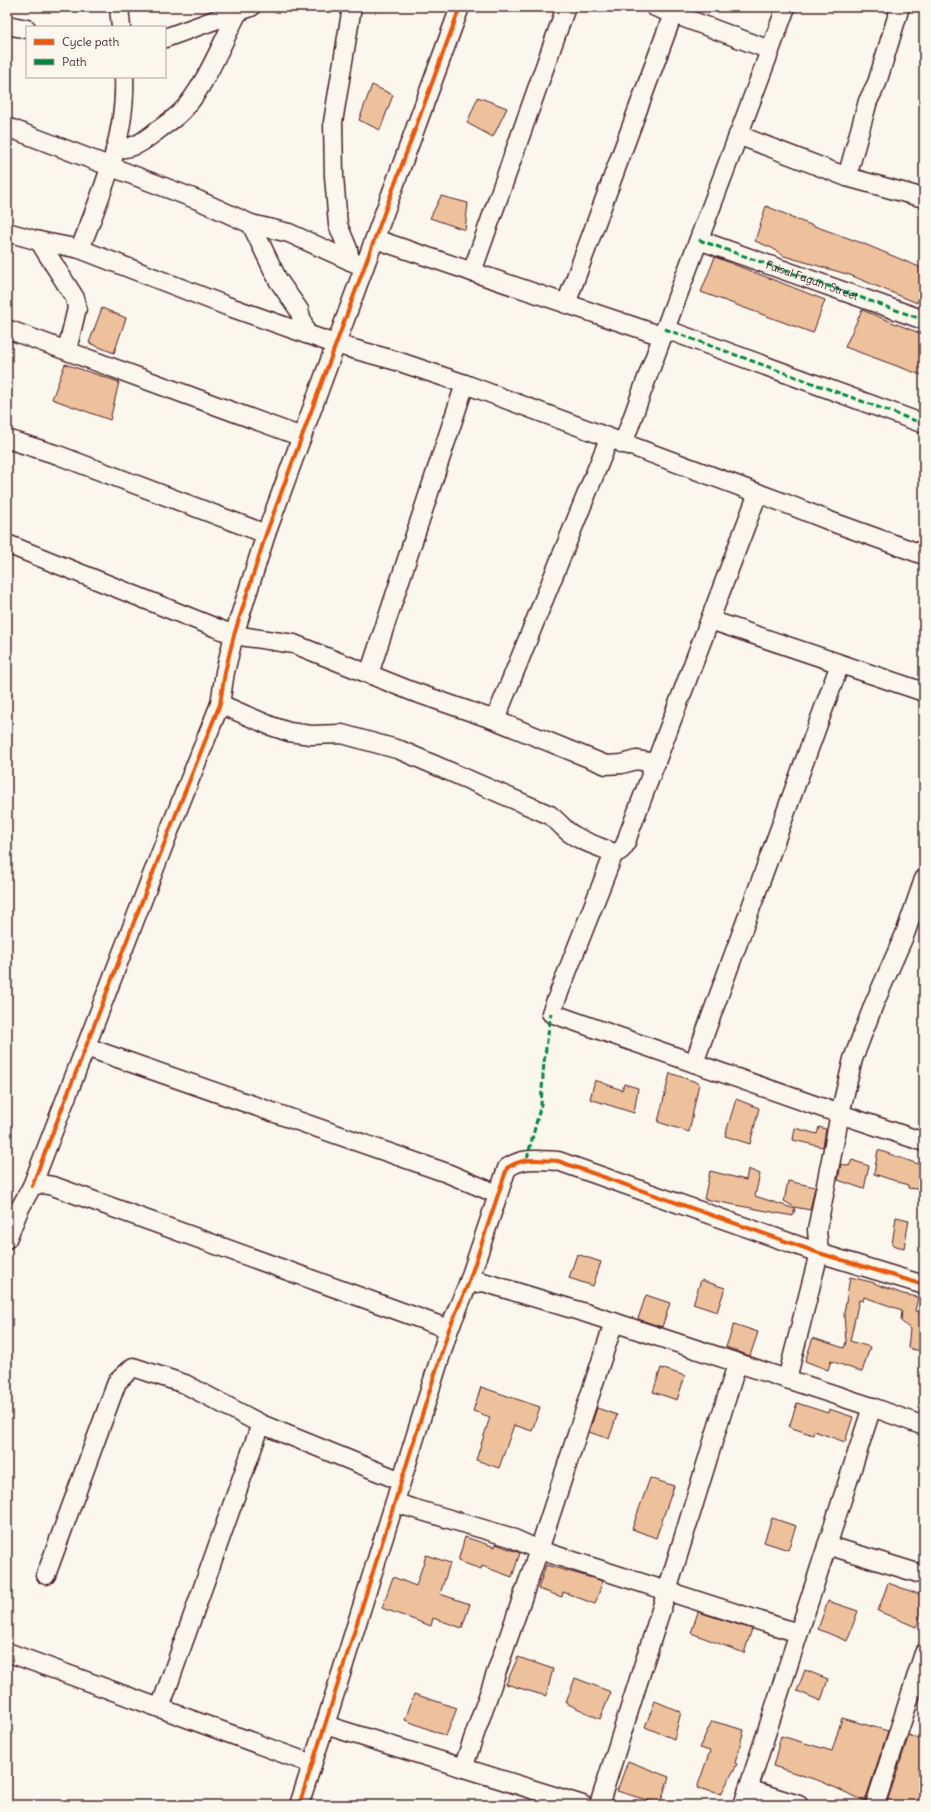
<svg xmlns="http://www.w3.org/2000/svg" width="931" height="1812" font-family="Delius,sans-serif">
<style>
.building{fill:#edc19c;stroke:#4a1f2b}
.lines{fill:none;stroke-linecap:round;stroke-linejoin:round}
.street-casing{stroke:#4a1f2b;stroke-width:21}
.street{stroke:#fbf7ec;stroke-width:18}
.quiet{stroke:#00873e;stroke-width:3;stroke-dasharray:6 3;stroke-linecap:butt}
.cycleway-casing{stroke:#fbf7ec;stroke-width:6}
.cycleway{stroke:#e8590c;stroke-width:4}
.labels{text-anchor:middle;stroke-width:3.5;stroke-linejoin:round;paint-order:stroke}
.street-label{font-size:11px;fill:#4a1f2b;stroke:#fbf7ec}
</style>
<rect width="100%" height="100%" fill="#fbf7ec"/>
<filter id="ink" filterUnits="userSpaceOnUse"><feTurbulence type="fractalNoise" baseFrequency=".025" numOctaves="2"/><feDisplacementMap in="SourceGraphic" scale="8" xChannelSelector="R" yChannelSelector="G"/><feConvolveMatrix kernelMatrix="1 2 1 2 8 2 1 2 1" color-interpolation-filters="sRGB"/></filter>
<g filter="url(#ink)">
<g class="building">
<polygon points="372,85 393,95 380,130 359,120"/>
<polygon points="478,97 507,108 493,137 467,123"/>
<polygon points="441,196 468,203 465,230 430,218"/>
<polygon points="766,206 790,216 789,217 862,243 924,269 924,282 917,303 850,275 784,256 772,248 755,241"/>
<polygon points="715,257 825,300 813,333 701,292"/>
<polygon points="102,308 126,318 114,353 89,343"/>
<polygon points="862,310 924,335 924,376 845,347"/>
<polygon points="65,364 119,382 110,420 52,399"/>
<polygon points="670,1073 699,1083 689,1132 658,1122"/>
<polygon points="595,1080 622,1090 624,1084 638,1088 634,1113 590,1099"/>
<polygon points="736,1099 759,1108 750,1144 725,1136"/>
<polygon points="819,1127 826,1129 823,1147 793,1140 795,1128 817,1134"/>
<polygon points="878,1150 924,1166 924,1190 908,1188 908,1185 874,1174"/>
<polygon points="852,1160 869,1166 864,1189 838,1180 841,1164 849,1166"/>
<polygon points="748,1169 760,1174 755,1196 795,1209 793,1216 704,1199 710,1171 746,1180"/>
<polygon points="788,1181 815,1187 810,1210 794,1207 784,1201"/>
<polygon points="896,1217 909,1220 904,1248 892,1245"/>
<polygon points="577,1254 601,1262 593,1286 569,1278"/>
<polygon points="850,1277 871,1282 903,1294 918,1297 915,1311 924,1313 924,1352 908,1348 910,1329 901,1321 902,1310 864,1297 863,1301 859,1300 850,1341 870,1347 862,1372 831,1361 828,1370 805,1361 813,1338 844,1348 846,1342 844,1314"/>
<polygon points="701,1280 725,1288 717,1312 693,1304"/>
<polygon points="646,1295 670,1303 662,1327 638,1319"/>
<polygon points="734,1324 758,1332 750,1356 726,1347"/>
<polygon points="661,1368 685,1376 677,1400 653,1392"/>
<polygon points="481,1387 540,1407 532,1431 514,1425 499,1468 476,1460 490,1417 473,1411"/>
<polygon points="797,1403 828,1413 829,1409 853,1417 845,1442 814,1431 813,1435 789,1427"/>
<polygon points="597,1408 617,1415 609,1439 589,1432"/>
<polygon points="650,1478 674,1486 656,1538 632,1529"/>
<polygon points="772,1518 796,1526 788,1550 764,1542"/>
<polygon points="465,1537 495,1547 496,1544 520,1553 512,1577 482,1566 481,1569 458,1561"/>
<polygon points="426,1555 450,1563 440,1594 470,1604 462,1628 433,1618 431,1626 382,1608 393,1577 416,1586"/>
<polygon points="546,1565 603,1581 595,1604 563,1592 562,1597 538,1589"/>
<polygon points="888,1583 924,1596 924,1609 916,1627 878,1611"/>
<polygon points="828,1601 858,1611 847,1641 818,1629"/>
<polygon points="698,1612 752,1629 744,1653 691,1633"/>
<polygon points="518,1657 553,1669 546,1696 506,1684"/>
<polygon points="805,1670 828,1679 821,1701 797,1691"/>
<polygon points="575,1678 611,1692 600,1719 566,1703"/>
<polygon points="414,1694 457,1708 446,1736 405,1720"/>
<polygon points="655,1701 681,1712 674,1739 645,1727"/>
<polygon points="842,1718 888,1731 865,1801 820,1781 773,1766 781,1736 832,1751"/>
<polygon points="712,1721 744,1730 735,1763 737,1764 721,1794 697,1788 710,1751 699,1748"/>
<polygon points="909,1735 924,1741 924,1805 886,1805"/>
<polygon points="628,1761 669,1777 660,1804 617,1791"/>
</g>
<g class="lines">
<defs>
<g id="street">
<polyline points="119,7 121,27"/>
<polyline points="655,7 770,50"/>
<polyline points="7,25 27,29"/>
<polyline points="165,38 251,7"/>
<polyline points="7,127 198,200 251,224 289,233 364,267"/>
<polyline points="738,135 847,177 924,198"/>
<path d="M115,149C137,148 142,142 158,130C166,124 174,119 180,113C202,93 224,39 238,12"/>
<polyline points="847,177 868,101 877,83 900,7"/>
<polyline points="251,224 278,280 299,310 306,334"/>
<polyline points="7,232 39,241 80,249 227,306 335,344 397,361 465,384 787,504 835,523 924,555"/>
<polyline points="375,239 662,336"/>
<path id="s1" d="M699,240L924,320"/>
<polyline points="39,241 75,298 77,308 67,350"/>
<path d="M80,249C101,194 127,137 124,77"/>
<polyline points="350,261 348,249 338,225 334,176 333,122 352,7"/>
<polyline points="472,272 566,7"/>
<polyline points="566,304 673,14"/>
<polyline points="7,329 302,437"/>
<polyline points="665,329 924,424"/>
<polyline points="7,439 58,455 266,534"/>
<path d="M623,444C675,298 733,153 786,7"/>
<polyline points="7,544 234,635 294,644 411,691 495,720 606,765 622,764 636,760 656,763"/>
<polyline points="710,620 924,692"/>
<polyline points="369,674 465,384"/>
<path d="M220,704L271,726L289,732L311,735L342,734L400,750L550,815C556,820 561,825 566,830C577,840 600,847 614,853C625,852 626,841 629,833L758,493"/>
<polyline points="495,720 609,439"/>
<polyline points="614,853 551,1013 840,1114 924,1142"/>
<polyline points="86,1047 447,1173 497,1194"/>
<polyline points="694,1063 840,664"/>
<polyline points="32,1186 168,834 220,704 225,672 234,635 266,534 460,7"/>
<polyline points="7,1239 19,1210 32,1186 42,1184 53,1186 449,1329"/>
<polyline points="468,1284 483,1282 589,1314 872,1407 924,1426"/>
<polyline points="614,1322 539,1550 798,1633"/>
<polyline points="787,1379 819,1253 817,1230 840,1114 853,1059 874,1004 905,934 924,879"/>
<polyline points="395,1503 510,1537 539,1550 463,1768"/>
<polyline points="827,1545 924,1575"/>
<polyline points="46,1575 117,1382 133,1367 185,1384 261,1424"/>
<polyline points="7,1652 312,1764"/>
<polyline points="160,1708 261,1424 401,1481"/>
<polyline points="325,1725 583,1805"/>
<polyline points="748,1789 799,1805"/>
<path d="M299,1805L325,1725L449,1329L468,1284L507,1168C523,1157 539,1160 558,1161L819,1253L924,1285"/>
<polyline points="599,1805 667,1591 737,1364"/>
<polyline points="743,1805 872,1407"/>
<polyline points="875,1805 924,1653"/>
</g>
</defs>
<use href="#street" class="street-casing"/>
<use href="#street" class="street"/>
<g class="quiet">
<polyline points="699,240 924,320"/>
<polyline points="665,329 924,424"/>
<polyline points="527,1159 541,1104 544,1062 551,1013"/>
</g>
<defs>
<g id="cycleway">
<polyline points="32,1186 168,834 220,704 225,672 234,635 266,534 460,7"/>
<path d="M299,1805L325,1725L449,1329L468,1284L507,1168C523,1157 539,1160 558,1161L819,1253L924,1285"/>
</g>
</defs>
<use href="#cycleway" class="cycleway-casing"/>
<use href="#cycleway" class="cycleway"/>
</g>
</g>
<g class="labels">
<g class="street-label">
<text dy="4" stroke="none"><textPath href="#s1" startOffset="120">Faisal Fagam Street</textPath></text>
</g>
</g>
<rect width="931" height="1812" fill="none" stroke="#fbf7ec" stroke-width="24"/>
<rect x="12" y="12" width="907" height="1788" fill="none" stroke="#4a1f2b" stroke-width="1.5" filter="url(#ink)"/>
<rect x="26" y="26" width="140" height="52" fill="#fbf7ec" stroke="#b4a19f"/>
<rect x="34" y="39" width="20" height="6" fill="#e8590c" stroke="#b4a19f"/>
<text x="62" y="46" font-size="12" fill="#4a1f2b">Cycle path</text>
<rect x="34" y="59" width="20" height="6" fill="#00873e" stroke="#b4a19f"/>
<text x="62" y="66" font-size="12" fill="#4a1f2b">Path</text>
</svg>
